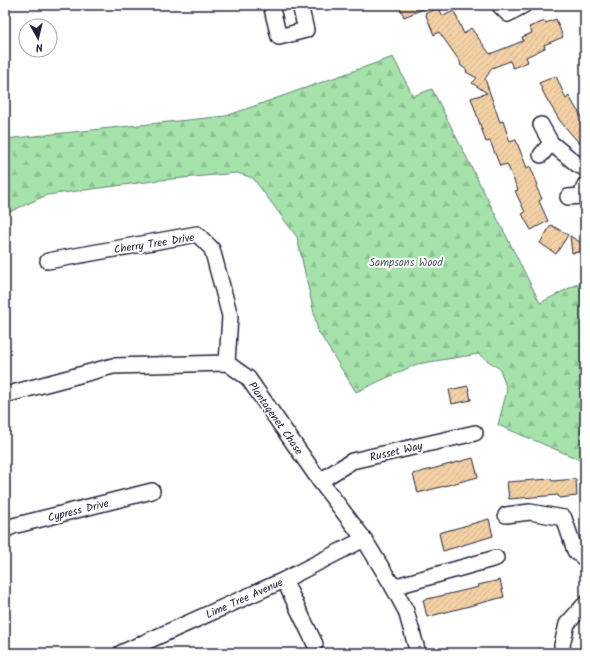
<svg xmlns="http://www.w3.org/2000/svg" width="590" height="658" font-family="Kalam,sans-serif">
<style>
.forest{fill:url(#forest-firs);stroke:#648273}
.building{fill:url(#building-hatch);stroke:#22223b}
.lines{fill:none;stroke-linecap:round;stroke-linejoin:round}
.minor-casing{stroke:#22223b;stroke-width:18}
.minor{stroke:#fff;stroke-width:15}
.labels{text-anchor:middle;stroke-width:4;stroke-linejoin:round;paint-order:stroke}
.street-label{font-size:11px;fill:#22223b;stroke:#fff}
.park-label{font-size:11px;fill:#495c5d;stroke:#fff}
</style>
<defs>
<pattern id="forest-firs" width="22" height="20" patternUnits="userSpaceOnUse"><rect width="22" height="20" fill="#a5e3ab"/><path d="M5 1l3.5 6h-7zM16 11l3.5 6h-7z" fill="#8ec294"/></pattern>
<pattern id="building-hatch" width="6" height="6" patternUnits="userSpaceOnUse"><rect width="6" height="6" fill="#f4d1a5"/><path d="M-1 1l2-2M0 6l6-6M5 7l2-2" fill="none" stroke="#d1b38f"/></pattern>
</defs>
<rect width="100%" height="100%" fill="#fff"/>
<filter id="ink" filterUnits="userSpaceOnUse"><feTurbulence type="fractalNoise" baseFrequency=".025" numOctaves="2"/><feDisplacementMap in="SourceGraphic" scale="8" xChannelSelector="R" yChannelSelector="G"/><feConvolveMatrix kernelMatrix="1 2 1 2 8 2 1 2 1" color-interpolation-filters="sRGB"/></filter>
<g filter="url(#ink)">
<polygon class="forest" points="393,57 413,96 432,89 540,303 585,280 585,463 583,461 498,425 507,390 500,369 478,354 417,364 356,392 318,331 297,237 253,178 237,173 161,180 47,195 5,214 5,139 226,116"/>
<g class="building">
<polygon points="399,5 433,5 404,17"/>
<polygon points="439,8 443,16 454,11 464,34 471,28 490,54 523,41 522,37 532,33 529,27 545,21 546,23 556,19 563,37 544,45 545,48 526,57 528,62 513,68 510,61 492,68 485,79 500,122 503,121 510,142 516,140 527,168 530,166 538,185 536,186 542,199 539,201 548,221 531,230 522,214 525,212 515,191 518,190 507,164 500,166 490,141 486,142 471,98 487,93 472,83 477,78 466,72 467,70 460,65 461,63 439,32 434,35 425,13"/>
<polygon points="556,76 566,99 569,96 577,110 585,119 585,138 579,143 560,121 546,98 539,83"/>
<polygon points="551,225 568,235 556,254 540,243"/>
<polygon points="570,236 585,245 585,251 572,253"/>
<polygon points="468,386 471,400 452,404 449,390"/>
<polygon points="473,458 478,477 418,493 413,474"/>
<polygon points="551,479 552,481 576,479 577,496 559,498 558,495 509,499 507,482"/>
<polygon points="489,519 493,536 443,551 439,533"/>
<polygon points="500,580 504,597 427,617 423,600 479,587 478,585"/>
</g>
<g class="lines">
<defs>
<g id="minor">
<polyline points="271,5 279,37 306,30 300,5"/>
<polyline points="499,5 508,14 524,5"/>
<polyline points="541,125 551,143 578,165 585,168"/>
<polyline points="541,155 551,143"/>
<polyline points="568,197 581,196 585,185"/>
<polyline points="48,261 197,234 212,249 230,316 227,363"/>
<polyline points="5,395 113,366 227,363 248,378 320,481 364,539 392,585 406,611 418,653"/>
<polyline points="320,481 352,461 475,433"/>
<polyline points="506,515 530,512 564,518 575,551 585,559"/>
<polyline points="5,530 13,526 152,491"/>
<polyline points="284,580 315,644"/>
<polyline points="393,587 496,558"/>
<polyline points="121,653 284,580 364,539"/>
<polyline points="563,653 562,645 567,624 585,604"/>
</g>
</defs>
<use href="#minor" class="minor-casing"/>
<use href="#minor" class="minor"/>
</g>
</g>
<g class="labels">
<g class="street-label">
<text transform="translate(154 243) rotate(-9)" y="4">Cherry Tree Drive</text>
<text transform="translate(276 418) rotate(55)" y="4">Plantagenet Chase</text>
<text transform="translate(396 451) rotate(-13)" y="4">Russet Way</text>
<text transform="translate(78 510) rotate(-14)" y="4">Cypress Drive</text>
<text transform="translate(244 598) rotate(-24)" y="4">Lime Tree Avenue</text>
</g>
<g class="park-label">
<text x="406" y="266">Sampsons Wood</text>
</g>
</g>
<rect width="590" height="658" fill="none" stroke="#fff" stroke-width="20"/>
<rect x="10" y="10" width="570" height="638" fill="none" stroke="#22223b" stroke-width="1.5" filter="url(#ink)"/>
<g transform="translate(38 38) rotate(172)"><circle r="19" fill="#ffffff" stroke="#a7a7b1"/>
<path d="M0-3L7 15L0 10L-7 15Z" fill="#22223b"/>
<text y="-6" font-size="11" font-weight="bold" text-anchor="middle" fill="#22223b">N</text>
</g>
</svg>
